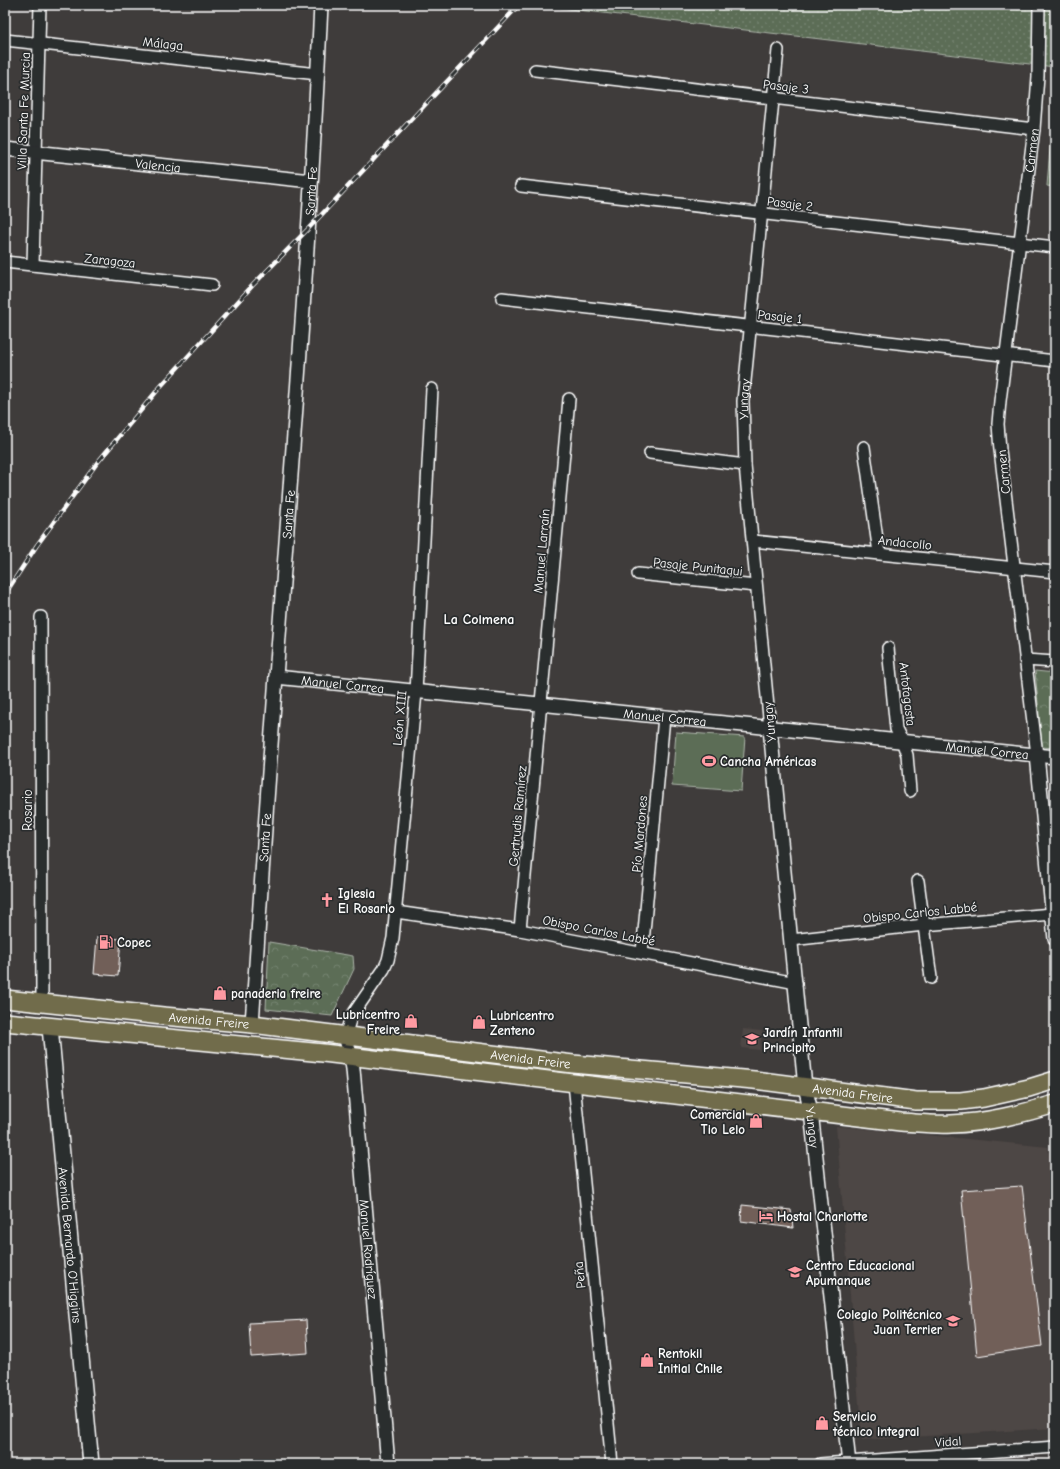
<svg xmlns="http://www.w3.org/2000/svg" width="1060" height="1469" font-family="'Comic Neue',sans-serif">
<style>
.built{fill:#4e4644}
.grass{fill:url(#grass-dots);stroke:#aeb6ab}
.park{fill:url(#park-crowns);stroke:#aeb6ab}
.pitch{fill:#5c6d57;stroke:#aeb6ab}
.building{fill:#715f59;stroke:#fff}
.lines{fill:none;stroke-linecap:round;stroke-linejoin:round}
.minor-casing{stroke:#fff;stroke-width:14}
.tertiary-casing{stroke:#fff;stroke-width:16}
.secondary-casing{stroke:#fff;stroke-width:18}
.primary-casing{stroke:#fff;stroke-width:20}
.minor{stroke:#2a2d2e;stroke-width:11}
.tertiary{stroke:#2a2d2e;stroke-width:13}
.secondary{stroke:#2a2d2e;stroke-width:15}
.primary{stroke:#716c4b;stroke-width:17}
.rail-casing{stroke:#fff;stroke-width:4.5}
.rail{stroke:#2a2d2e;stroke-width:3;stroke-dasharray:9;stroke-linecap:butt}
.labels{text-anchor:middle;stroke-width:3.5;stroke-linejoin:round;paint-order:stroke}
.street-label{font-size:13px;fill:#fff;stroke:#2a2d2e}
.poi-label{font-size:13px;font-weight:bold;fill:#fff;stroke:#2a2d2e;text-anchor:start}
.neighbourhood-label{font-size:14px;font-weight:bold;fill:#fff;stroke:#2a2d2e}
</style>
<defs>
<pattern id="grass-dots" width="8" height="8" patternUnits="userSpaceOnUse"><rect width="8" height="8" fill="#5c6d57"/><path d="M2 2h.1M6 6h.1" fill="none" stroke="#748370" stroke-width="1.8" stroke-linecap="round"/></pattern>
<pattern id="park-crowns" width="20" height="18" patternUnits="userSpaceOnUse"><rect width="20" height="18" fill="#5c6d57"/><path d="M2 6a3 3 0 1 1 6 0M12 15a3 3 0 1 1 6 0" fill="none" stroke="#748370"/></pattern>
</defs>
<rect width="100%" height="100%" fill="#3f3c3b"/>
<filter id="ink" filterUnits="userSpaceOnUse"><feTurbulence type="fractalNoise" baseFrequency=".025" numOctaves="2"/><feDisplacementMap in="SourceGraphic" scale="8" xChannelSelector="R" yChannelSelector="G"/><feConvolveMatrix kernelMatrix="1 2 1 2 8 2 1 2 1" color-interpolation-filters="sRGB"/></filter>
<g filter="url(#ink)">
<g class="built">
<polygon points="743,1029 762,1031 760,1050 741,1048"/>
<polygon points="836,1126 1048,1147 1055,1213 1055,1428 862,1440"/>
</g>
<g class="grass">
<polygon points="564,5 1055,5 1055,67 561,8"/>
<polygon points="1055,86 1055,187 1047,186"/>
</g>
<g class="park">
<polygon points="1035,671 1055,673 1055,748 1042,747"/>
<polygon points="269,942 353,956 354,969 332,1016 266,1009"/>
</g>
<polygon class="pitch" points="676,732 745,737 741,791 672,786"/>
<g class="building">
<polygon points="1054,193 1055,193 1055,230 1051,230"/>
<polygon points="97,937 121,939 118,976 94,974"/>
<polygon points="1022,1186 1042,1346 977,1356 961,1190"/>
<polygon points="742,1205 791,1210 793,1228 741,1221"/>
<polygon points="306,1320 308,1353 251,1357 249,1323"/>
</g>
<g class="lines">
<defs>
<g id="minor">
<polyline points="5,40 318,74"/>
<polyline points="535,70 1034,129"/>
<polyline points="521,186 1055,247"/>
<polyline points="5,262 212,285"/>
<polyline points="33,265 40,5"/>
<polyline points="502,298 1055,361"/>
<polyline points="864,447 879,553"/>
<polyline points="650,453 745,465"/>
<polyline points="753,541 1055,572"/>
<polyline points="638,574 756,586"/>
<polyline points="41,617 42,1003"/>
<polyline points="888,648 896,729 902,741 907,755 910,791"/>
<polyline points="1025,660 1055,662"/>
<path id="s1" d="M770,728L745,465L743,401L778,50"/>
<path id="s2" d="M1037,755L1000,450L998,424L1000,401L1034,129L1038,76L1039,5"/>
<polyline points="918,881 931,978"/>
<polyline points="396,912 520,930 796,983"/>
<polyline points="520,930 569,399"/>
<polyline points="791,940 924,925 1052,914"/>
<polyline points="642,953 664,717"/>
<polyline points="345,1036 351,1017 384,969 388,960 393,938 416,692 432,389"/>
<polyline points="574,1083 612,1464"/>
<polyline points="820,1464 1055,1447"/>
</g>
<g id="tertiary">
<path id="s3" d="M5,149L311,181"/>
<path id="s4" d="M276,677L1055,757"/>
<path id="s5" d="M770,728L805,1087L811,1111L849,1464"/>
<polyline points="1037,755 1055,939"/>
<path id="s6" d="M252,1024C256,959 261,894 265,829C284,555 308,280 321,5"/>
<path id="s7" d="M345,1036L351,1057L353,1069L388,1464"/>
</g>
<g id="secondary">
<path id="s8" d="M50,1027L91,1464"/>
</g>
<g id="primary">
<path id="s9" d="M5,999L163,1016L252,1024L573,1064L754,1080L916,1101H961L984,1098L1029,1088L1055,1080"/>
<path d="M5,1022L323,1053L901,1122C918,1123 935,1125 951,1124C986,1123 1021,1114 1055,1104"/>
</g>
</defs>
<use href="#minor" class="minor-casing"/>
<use href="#tertiary" class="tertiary-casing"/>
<use href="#secondary" class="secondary-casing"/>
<use href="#primary" class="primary-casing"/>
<use href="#minor" class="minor"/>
<use href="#tertiary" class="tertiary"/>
<use href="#secondary" class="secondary"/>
<use href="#primary" class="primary"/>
<defs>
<polyline id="rail" points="5,594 37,545 97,463 161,386 253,285 308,229 519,5"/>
</defs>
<use href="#rail" class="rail-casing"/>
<use href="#rail" class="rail"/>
</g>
</g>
<defs>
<symbol id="stadium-bare" viewBox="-9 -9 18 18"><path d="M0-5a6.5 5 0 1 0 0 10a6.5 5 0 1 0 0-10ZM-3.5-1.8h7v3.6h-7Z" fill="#ff9aa2" stroke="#2a2d2e" stroke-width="2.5" paint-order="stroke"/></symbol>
<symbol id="church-bare" viewBox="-9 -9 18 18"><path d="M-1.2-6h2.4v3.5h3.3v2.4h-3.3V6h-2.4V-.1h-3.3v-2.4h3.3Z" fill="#ff9aa2" stroke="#2a2d2e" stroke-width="2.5" paint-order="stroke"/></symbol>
<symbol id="fuel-bare" viewBox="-9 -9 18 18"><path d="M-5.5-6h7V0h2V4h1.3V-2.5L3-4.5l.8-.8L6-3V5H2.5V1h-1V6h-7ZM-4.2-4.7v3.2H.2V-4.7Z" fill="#ff9aa2" stroke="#2a2d2e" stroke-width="2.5" paint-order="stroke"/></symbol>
<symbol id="shop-bare" viewBox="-9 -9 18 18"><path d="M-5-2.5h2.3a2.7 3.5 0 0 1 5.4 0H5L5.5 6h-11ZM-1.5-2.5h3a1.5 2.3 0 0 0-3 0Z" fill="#ff9aa2" stroke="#2a2d2e" stroke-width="2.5" paint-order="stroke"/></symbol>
<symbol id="school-bare" viewBox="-9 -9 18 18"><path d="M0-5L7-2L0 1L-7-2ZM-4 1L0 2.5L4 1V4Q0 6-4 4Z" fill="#ff9aa2" stroke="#2a2d2e" stroke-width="2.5" paint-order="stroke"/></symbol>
<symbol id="hotel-bare" viewBox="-9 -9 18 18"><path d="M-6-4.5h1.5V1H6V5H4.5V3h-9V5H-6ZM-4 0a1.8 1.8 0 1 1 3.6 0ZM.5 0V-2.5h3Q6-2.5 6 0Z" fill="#ff9aa2" stroke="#2a2d2e" stroke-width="2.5" paint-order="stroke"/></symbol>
</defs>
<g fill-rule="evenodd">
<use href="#stadium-bare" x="699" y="751" width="20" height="20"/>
<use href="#church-bare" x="317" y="890" width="20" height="20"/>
<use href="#fuel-bare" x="96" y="932" width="20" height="20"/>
<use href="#shop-bare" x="210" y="983" width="20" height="20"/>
<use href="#shop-bare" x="401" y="1011" width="20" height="20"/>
<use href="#shop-bare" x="469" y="1012" width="20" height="20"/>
<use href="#school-bare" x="742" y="1029" width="20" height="20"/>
<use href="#shop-bare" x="746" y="1111" width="20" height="20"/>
<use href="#hotel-bare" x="756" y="1206" width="20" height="20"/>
<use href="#school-bare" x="785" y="1262" width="20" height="20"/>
<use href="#school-bare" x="943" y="1311" width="20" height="20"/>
<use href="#shop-bare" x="637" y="1350" width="20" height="20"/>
<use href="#shop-bare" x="812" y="1413" width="20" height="20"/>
</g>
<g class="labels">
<g class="street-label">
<text transform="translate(163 43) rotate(6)" y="5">Málaga</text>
<text transform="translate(786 86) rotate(7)" y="5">Pasaje 3</text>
<text transform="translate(23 111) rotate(-88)" y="5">Villa Santa Fe Murcia</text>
<text dy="5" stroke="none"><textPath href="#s2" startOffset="609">Carmen</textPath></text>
<text dy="5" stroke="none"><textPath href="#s3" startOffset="154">Valencia</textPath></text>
<text dy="5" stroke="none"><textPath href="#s6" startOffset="835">Santa Fe</textPath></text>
<text transform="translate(790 203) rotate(7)" y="5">Pasaje 2</text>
<text transform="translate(110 260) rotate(6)" y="5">Zaragoza</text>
<text transform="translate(780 316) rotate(6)" y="5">Pasaje 1</text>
<text dy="5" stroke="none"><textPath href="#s1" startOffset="330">Yungay</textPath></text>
<text transform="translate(1003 472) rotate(-96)" y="5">Carmen</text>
<text dy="5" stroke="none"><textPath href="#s6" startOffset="511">Santa Fe</textPath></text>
<text transform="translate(905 542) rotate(6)" y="5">Andacollo</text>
<text transform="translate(541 551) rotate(-85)" y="5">Manuel Larraín</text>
<text transform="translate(698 566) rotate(6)" y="5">Pasaje Punitaqui</text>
<text dy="5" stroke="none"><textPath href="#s4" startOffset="67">Manuel Correa</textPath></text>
<text transform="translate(908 694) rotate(83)" y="5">Antofagasta</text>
<text dy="5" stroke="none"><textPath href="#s4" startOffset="391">Manuel Correa</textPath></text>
<text transform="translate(399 718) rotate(-85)" y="5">León XIII</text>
<text transform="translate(769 722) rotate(-96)" y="5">Yungay</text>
<text dy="5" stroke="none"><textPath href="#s4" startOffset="715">Manuel Correa</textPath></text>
<text transform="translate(27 810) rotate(-90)" y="5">Rosario</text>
<text transform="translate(517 816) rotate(-85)" y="5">Gertrudis Ramírez</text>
<text transform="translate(639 834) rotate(-85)" y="5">Pío Mardones</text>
<text dy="5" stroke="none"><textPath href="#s6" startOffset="187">Santa Fe</textPath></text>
<text transform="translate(920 912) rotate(-6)" y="5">Obispo Carlos Labbé</text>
<text transform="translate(599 930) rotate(11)" y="5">Obispo Carlos Labbé</text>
<text dy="5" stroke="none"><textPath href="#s9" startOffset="205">Avenida Freire</textPath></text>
<text dy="5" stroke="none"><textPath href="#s9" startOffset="529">Avenida Freire</textPath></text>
<text dy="5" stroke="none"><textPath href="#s9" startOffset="853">Avenida Freire</textPath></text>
<text dy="5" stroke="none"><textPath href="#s5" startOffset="402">Yungay</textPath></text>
<text dy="5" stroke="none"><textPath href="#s8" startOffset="219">Avenida Bernardo O'Higgins</textPath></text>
<text dy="5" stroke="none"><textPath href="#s7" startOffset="215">Manuel Rodríguez</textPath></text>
<text transform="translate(579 1275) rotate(-96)" y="5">Peña</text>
<text transform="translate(948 1441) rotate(-4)" y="5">Vidal</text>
</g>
<g class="poi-label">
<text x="720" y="766">Cancha Américas</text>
<text x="338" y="898">Iglesia<tspan x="338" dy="15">El Rosario</tspan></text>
<text x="117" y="947">Copec</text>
<text x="231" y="998">panaderia freire</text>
<text x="400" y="1019" text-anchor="end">Lubricentro<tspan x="400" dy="15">Freire</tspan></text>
<text x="490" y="1020">Lubricentro<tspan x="490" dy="15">Zenteno</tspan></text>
<text x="763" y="1037">Jardín Infantil<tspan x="763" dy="15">Principito</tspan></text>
<text x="745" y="1119" text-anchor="end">Comercial<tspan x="745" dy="15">Tio Lelo</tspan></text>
<text x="777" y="1221">Hostal Charlotte</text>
<text x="806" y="1270">Centro Educacional<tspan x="806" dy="15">Apumanque</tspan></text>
<text x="942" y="1319" text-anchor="end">Colegio Politécnico<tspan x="942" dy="15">Juan Terrier</tspan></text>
<text x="658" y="1358">Rentokil<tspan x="658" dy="15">Initial Chile</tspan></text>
<text x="833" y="1421">Servicio<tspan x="833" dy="15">técnico integral</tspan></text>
</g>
<g class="neighbourhood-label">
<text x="479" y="624">La Colmena</text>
</g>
</g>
<rect width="1060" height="1469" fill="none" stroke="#2a2d2e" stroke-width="20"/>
<rect x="10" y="10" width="1040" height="1449" fill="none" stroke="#fff" stroke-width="1.5" filter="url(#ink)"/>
</svg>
